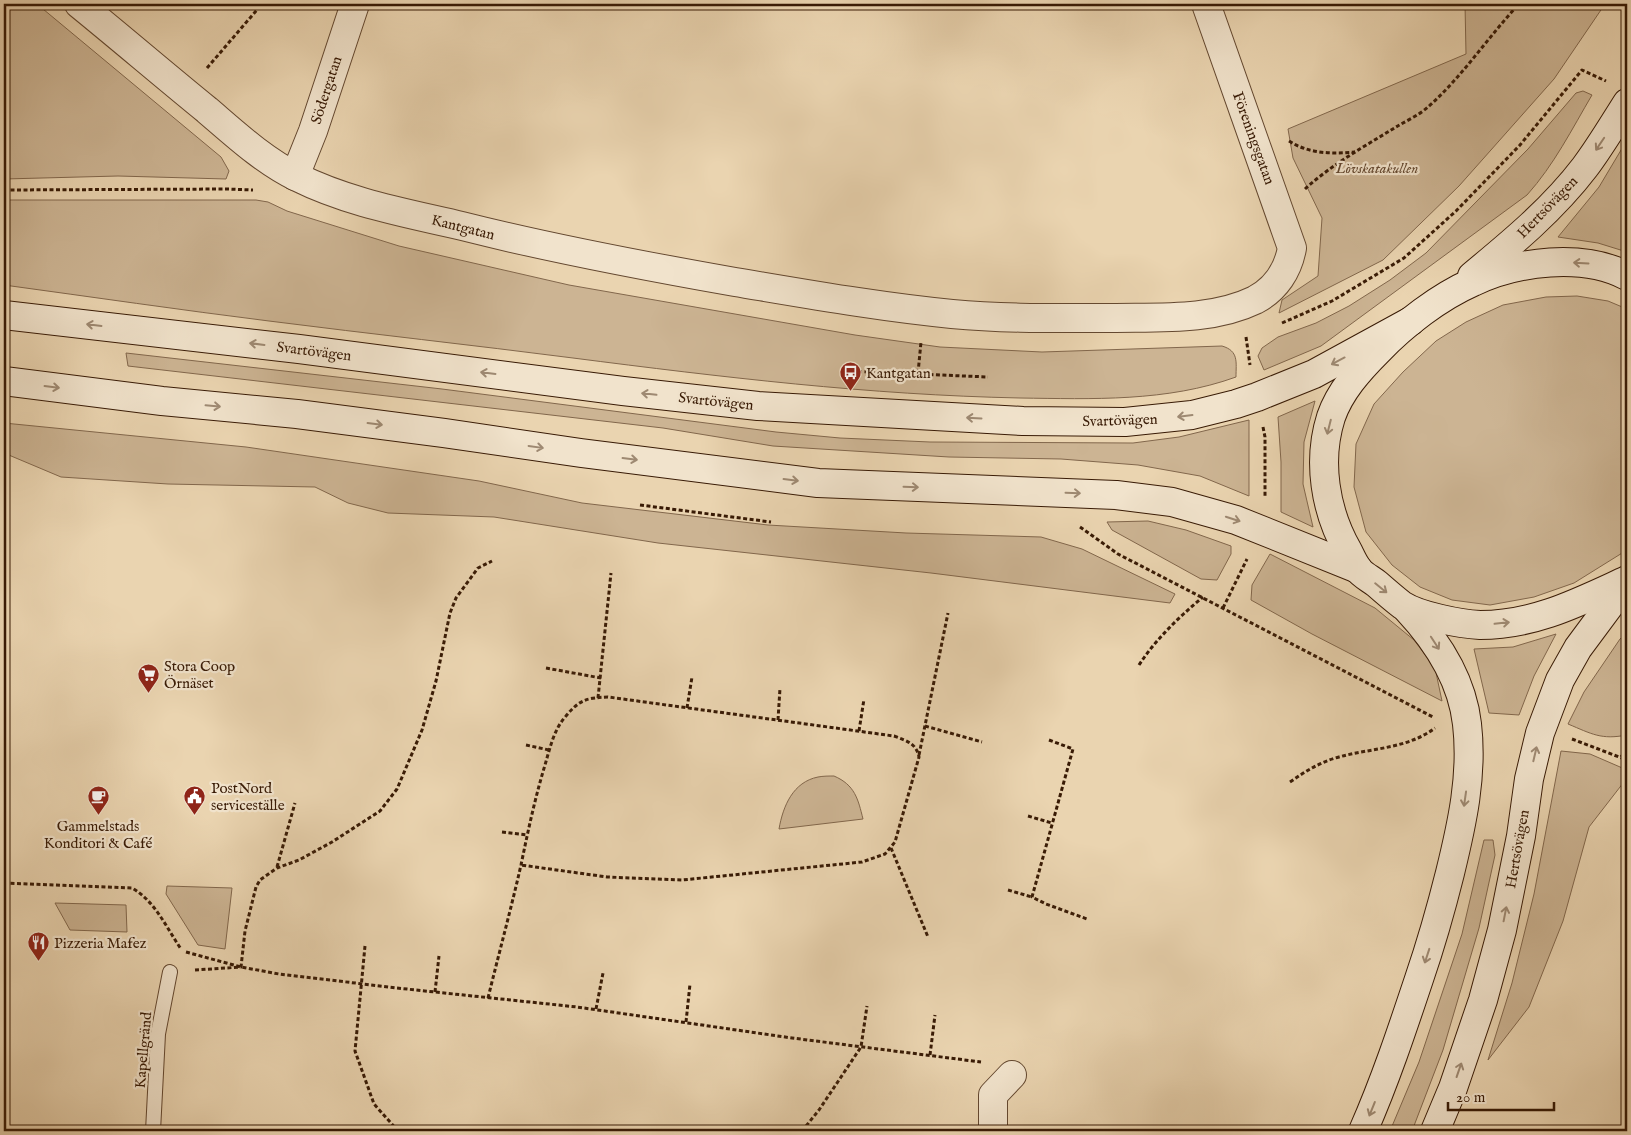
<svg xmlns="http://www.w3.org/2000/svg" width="1631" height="1135" font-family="'IM FELL English',serif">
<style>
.green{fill:#ccb493;stroke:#82674c}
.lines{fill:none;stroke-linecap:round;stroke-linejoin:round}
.lane-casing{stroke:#644830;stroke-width:16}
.street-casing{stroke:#644830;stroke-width:30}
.secondary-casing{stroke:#381a05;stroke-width:30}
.path{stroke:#381a05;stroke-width:3;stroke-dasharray:4 2.5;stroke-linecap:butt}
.lane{stroke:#f1e3cc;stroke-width:14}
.street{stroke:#f1e3cc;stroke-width:28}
.secondary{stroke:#f1e3cc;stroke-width:28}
.oneway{stroke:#9e8972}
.labels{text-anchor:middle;stroke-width:4.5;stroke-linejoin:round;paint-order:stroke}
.street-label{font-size:15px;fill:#381a05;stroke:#f1e3cc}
.park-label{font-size:15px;font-style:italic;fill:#644830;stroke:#f1e3cc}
.poi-label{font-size:15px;fill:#381a05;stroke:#f1e3cc;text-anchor:start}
</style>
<rect width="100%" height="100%" fill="#ead4b0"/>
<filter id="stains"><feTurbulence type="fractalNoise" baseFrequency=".004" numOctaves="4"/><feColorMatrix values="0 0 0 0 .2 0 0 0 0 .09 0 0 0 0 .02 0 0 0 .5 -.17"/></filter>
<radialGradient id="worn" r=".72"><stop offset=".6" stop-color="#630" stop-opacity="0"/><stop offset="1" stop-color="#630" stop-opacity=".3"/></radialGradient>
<g class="green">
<polygon points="4,4 37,4 221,157 229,171 226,179 118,176 4,179"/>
<polygon points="1465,4 1605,4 1554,79 1459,186 1383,260 1279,313 1282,300 1318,276 1322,218 1293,158 1288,129 1466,54"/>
<path d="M1583,91L1592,95C1572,129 1554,165 1527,195L1321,346L1264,370L1258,356L1262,348L1278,337L1316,323L1349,306L1390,280L1426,253L1528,149L1576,93Z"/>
<polygon points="1627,140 1627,252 1598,243 1558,237 1599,187"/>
<path d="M4,200H256L268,202L287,211L399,246L569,285L855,335L940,347L1042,352L1222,346C1239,351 1236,362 1236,377C1167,402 1092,399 1020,398C870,395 721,377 573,358C472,345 371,334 269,321C181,310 92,297 4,285Z"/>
<polygon points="1577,296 1608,301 1627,309 1627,550 1574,583 1534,597 1490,605 1452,600 1420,587 1392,565 1366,532 1354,487 1356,444 1374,404 1403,372 1436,341 1466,322 1503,305 1546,297"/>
<polygon points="126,353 442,389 776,432 840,438 930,442 1133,443 1179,437 1249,420 1249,496 1200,476 1138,465 1061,459 949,457 773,446 663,428 128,366"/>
<polygon points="1315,401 1304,442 1303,484 1313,527 1281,512 1281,462 1278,417"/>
<polygon points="4,423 246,447 479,481 582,503 768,525 906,533 1041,537 1082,549 1175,594 1170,603 931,573 658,543 494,517 388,513 348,503 315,487 168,484 61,477 4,453"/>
<polygon points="1148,521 1186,530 1231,546 1231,554 1217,580 1201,579 1112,530 1107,522"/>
<polygon points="1270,554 1375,608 1414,640 1435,668 1442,701 1312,634 1251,600 1252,585"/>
<path d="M1627,632V735C1601,740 1592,734 1568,724L1584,692L1620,639Z"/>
<polygon points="1556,634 1534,676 1519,715 1489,713 1474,649 1513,647"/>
<polygon points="1561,751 1590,754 1627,770 1627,778 1589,827 1563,921 1529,1007 1488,1060 1512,983 1534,894"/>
<path d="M834,776C855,785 858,799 863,819L779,829C783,806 793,782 818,777C823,776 829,776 834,776Z"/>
<polygon points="1484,840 1493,840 1495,855 1479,928 1443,1050 1412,1131 1390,1131 1419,1062 1462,934"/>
<polygon points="167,886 232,888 225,949 198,945 166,894"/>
<polygon points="55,903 126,905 127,932 70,930"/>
</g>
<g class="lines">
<defs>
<polyline id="lane" points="153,1131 158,1034 170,972"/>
<g id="street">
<path d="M79,4C122,39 164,75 207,110C235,134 264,161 297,177C349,203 407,213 462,226C553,249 644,266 735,282C807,294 880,307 952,314C1005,319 1058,318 1111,318C1158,317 1212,321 1255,300C1276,289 1288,270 1292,248L1206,4"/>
<polyline points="295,176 313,131 355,4"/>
<polyline points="993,1131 993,1095 1012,1075"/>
</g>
<g id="secondary">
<path d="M1472,276C1512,243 1553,209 1585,167C1600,147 1613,125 1627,103"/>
<path d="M1627,276C1583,253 1517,261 1473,282C1439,297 1404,324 1378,351C1359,370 1340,391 1331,417C1317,461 1325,511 1348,551C1351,557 1354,564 1358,569C1362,575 1371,579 1377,584C1385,591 1393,598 1402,605C1419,616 1460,624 1480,625C1535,625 1579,602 1627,580"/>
<polyline points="4,315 299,349 623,391 758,406 1023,421 1125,422 1192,415 1236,404 1257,397 1314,374 1411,321"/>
<polyline points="4,381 162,401 297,414 444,433 581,453 818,483 1116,495 1172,502 1236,520 1358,569"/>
<path d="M1363,1131C1385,1081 1402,1030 1419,979C1431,944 1441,909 1450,873C1462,824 1473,775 1467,724C1462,679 1437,641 1407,609"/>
<polyline points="1435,1131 1453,1088 1483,1000 1502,930 1521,836 1529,779 1540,733 1560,680 1578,648 1627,582"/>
</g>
</defs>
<use href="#lane" class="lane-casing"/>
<use href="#street" class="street-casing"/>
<use href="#secondary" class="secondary-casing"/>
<g class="path">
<polyline points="207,68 262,4"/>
<path d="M1289,141C1309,154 1332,154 1355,152"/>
<path d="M1305,189C1331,165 1365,146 1396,127C1406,121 1419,115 1428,107C1462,77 1488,37 1519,4"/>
<polyline points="4,190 227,189 253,190"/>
<polyline points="1282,323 1332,301 1404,258 1456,211 1520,145 1582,70 1606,81"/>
<polyline points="1246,337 1250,365"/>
<polyline points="845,371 988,377"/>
<polyline points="918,373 921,342"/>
<polyline points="1263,427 1265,437 1265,496"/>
<polyline points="640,505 771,522"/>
<polyline points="1080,527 1118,554 1433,717"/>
<polyline points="1223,608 1247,559"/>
<path d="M1139,665C1156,639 1179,617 1203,597"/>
<polyline points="546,668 601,678"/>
<polyline points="598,698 611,573"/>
<polyline points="687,708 692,677"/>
<polyline points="778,720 780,688"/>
<polyline points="925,726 982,742"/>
<polyline points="859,731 864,699"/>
<polyline points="1572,739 1627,760"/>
<polyline points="1049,740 1073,749 1032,897 1046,904 1087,919"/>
<polyline points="526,745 549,750"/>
<polyline points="919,755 948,613"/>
<polyline points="1621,757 1627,749"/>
<path d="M1290,782C1306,771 1320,762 1339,757C1371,748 1407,749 1435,728"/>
<polyline points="1028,816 1052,823"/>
<polyline points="502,832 527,835"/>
<polyline points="891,848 928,937"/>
<polyline points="277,867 295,803"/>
<path d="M4,883L132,888C155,901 166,927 181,949"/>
<polyline points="1008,890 1032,897"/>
<polyline points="365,946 355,1051 374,1104 398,1131"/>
<polyline points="186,952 241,967 279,974 397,988 577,1007 792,1038 981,1062"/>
<polyline points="195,970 241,967 245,931 256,887 260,880 277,868 299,860 332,842 380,811 397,789 422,730 436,681 450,613 456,598 478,568 492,561"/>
<polyline points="435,992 439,956"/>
<path d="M488,998C499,953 511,909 521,865C528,831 535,798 545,765C550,748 554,729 566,716C580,699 587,698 608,697L894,736C907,741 916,743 919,757L895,842L885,854L862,862L682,880L607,877L521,865"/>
<polyline points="596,1009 603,973"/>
<polyline points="686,1022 690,984"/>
<polyline points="930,1055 935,1015"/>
<polyline points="802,1131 819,1110 861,1047 867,1006"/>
</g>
<use href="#lane" class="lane"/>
<use href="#street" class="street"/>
<use href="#secondary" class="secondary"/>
</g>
<defs><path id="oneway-shaft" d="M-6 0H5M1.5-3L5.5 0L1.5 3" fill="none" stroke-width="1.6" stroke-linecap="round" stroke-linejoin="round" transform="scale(1.25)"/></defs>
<g class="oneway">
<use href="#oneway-shaft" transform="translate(1600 144) rotate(124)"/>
<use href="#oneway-shaft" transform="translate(1581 263) rotate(-177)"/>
<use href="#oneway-shaft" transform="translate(94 325) rotate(-173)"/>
<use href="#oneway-shaft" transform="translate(257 344) rotate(-173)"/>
<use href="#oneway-shaft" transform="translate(1338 361) rotate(152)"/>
<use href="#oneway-shaft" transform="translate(488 373) rotate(-173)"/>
<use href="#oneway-shaft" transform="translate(52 387) rotate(7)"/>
<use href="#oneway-shaft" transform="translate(649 394) rotate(-174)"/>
<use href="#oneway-shaft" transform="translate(213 406) rotate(5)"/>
<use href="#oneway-shaft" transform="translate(1185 416) rotate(173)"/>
<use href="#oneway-shaft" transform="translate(974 418) rotate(-177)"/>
<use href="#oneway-shaft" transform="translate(375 424) rotate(7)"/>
<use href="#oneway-shaft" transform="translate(1329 427) rotate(104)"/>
<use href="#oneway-shaft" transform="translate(536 447) rotate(8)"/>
<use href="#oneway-shaft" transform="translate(630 459) rotate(7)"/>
<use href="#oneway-shaft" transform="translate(791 480) rotate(7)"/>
<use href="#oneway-shaft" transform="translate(911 487) rotate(2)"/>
<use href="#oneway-shaft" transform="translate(1073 493) rotate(2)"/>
<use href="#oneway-shaft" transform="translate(1233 519) rotate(18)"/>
<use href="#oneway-shaft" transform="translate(1381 588) rotate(39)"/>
<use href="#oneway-shaft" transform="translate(1502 623) rotate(-6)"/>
<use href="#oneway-shaft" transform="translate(1435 643) rotate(57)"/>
<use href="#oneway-shaft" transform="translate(1535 754) rotate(-77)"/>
<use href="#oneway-shaft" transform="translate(1465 799) rotate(98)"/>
<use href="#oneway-shaft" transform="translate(1505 914) rotate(-79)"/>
<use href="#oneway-shaft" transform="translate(1427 956) rotate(108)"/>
<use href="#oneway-shaft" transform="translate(1459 1070) rotate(-71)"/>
<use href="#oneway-shaft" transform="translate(1372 1109) rotate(112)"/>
</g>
<defs>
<symbol id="bus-pin" viewBox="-11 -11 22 30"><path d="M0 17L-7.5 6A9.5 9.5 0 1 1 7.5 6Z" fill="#8f2418" stroke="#f1e3cc"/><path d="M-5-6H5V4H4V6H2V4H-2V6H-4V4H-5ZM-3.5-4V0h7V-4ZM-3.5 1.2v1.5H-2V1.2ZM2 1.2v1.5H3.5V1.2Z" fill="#fff"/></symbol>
<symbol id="supermarket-pin" viewBox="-11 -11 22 30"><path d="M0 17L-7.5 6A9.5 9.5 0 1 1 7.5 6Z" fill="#8f2418" stroke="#f1e3cc"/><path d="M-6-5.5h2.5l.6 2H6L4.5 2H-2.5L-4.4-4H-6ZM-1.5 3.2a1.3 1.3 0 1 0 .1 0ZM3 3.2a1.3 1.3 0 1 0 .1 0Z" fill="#fff"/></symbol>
<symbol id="cafe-pin" viewBox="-11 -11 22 30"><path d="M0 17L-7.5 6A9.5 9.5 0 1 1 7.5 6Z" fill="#8f2418" stroke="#f1e3cc"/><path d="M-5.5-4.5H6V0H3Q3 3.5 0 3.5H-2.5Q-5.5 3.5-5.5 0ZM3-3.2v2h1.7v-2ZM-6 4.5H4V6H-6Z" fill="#fff"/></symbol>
<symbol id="civic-pin" viewBox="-11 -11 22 30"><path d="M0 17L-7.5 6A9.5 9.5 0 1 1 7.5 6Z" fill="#8f2418" stroke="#f1e3cc"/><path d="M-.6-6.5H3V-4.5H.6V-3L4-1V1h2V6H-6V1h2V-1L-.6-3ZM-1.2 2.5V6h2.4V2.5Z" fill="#fff"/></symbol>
<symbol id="restaurant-pin" viewBox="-11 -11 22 30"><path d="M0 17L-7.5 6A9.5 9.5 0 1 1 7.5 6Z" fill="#8f2418" stroke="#f1e3cc"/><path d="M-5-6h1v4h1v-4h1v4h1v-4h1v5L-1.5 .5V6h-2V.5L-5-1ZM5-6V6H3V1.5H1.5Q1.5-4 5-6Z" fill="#fff"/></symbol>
</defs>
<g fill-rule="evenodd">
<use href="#bus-pin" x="838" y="360" width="25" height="34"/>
<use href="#supermarket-pin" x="136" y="662" width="25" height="34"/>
<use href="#cafe-pin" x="86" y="784" width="25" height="34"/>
<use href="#civic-pin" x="182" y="784" width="25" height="34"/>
<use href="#restaurant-pin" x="26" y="930" width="25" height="34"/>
</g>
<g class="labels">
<g class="street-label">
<text transform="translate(326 90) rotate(-72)" y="5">Södergatan</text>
<text transform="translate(1254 138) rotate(70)" y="5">Föreningsgatan</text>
<text transform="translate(1547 207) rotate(-46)" y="5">Hertsövägen</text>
<text transform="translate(463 227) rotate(14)" y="5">Kantgatan</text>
<text transform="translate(314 351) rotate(7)" y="5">Svartövägen</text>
<text transform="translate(716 401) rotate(6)" y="5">Svartövägen</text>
<text transform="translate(1120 420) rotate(-2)" y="5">Svartövägen</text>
<text transform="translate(1517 849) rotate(-80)" y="5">Hertsövägen</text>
<text transform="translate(143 1050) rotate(-85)" y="5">Kapellgränd</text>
</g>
<g class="park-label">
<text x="1377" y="173">Lövskatakullen</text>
</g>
<g class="poi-label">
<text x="866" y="378">Kantgatan</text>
<text x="164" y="671">Stora Coop<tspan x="164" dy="17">Örnäset</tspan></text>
<text x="211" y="793">PostNord<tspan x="211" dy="17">serviceställe</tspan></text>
<text x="98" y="831" text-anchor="middle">Gammelstads<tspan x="98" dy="17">Konditori &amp; Café</tspan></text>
<text x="54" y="948">Pizzeria Mafez</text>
</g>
</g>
<rect width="1631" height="1135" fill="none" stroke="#ead4b0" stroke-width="20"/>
<rect x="5" y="5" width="1621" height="1125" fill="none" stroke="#381a05" stroke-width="2.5"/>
<rect x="10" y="10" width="1611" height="1115" fill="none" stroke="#381a05"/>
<path d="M1448 1102v8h106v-8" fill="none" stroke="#381a05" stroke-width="2.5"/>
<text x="1456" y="1102" font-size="15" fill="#381a05" stroke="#f1e3cc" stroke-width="4" paint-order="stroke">20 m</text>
<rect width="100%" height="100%" filter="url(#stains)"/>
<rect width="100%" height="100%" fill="url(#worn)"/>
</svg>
